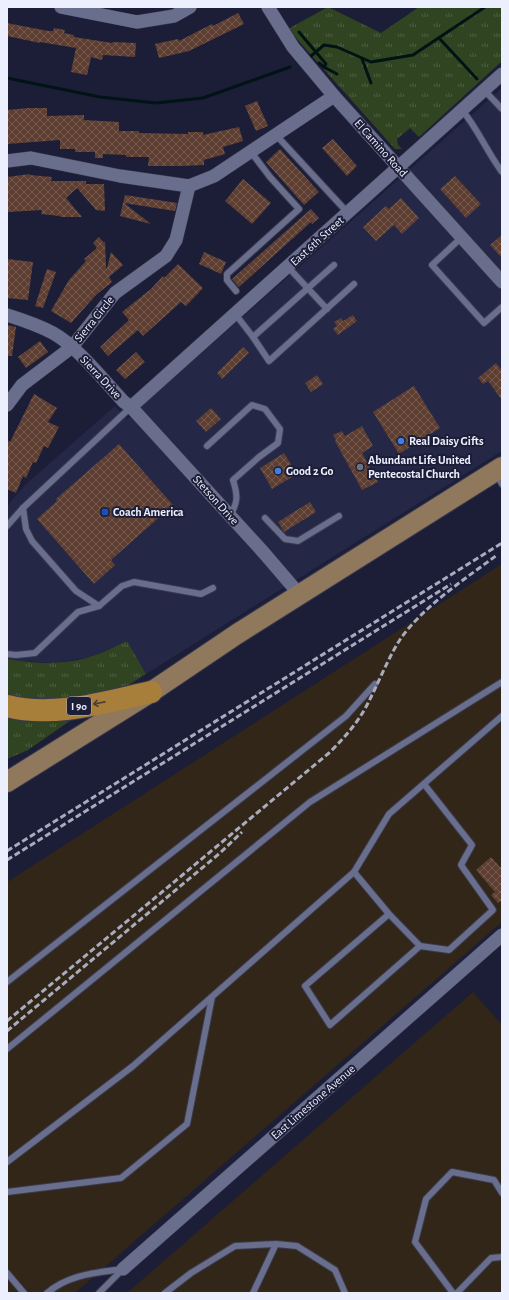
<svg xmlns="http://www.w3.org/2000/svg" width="509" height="1300" font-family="'Alegreya Sans',sans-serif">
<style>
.built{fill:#242746}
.industrial{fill:#312617}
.grass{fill:url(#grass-tufts)}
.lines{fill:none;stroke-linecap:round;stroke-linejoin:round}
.stream{stroke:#001315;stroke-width:3}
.building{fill:url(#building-cross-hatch)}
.service-casing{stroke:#393a4f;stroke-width:8}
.minor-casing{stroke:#393a4f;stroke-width:14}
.primary-casing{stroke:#393a4f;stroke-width:22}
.motorway-casing{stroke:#393a4f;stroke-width:24}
.service{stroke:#6a6e8d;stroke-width:6}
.minor{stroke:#6a6e8d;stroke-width:13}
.primary{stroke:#8f785b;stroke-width:20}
.motorway{stroke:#a87f3a;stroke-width:22}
.rail{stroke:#a9acbe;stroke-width:3;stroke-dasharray:6 3;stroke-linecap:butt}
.oneway{stroke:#4d4039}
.shop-dot{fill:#3f7fe0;stroke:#1c1e38;stroke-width:1.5}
.worship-dot{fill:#6b7280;stroke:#1c1e38;stroke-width:1.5}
.transit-dot{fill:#1a4fb4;stroke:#1c1e38;stroke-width:1.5}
.labels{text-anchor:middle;stroke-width:4;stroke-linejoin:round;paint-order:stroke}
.shield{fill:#1c1e38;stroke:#aeb0c2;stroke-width:1}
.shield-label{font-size:11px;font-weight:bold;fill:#eceffd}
.street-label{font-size:12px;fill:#eceffd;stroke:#1c1e38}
.poi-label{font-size:12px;font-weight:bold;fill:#eceffd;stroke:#1c1e38;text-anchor:start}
</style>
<defs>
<pattern id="grass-tufts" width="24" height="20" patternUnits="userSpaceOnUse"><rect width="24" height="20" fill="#314421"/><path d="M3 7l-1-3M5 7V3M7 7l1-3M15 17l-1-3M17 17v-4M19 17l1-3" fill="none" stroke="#4f5f42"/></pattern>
<pattern id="building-cross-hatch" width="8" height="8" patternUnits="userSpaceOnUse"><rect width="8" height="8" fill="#5d3e31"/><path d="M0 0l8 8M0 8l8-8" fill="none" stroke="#745a50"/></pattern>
</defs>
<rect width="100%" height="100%" fill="#1c1e38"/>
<polygon class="built" points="502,88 502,451 146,674 127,641 90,657 55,663 22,661 7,659 7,506 25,485 115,406 127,419"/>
<g class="industrial">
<polygon points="502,564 502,922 75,1293 7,1293 7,882"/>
<polygon points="473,992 502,1025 502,1293 127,1293"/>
</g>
<g class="grass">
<polygon points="328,7 381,33 419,7 502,7 502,61 419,137 410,128 397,139 398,145 402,149 395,149 288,29"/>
<path d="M127,641L146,674L127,686L98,696L61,703L7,699V659C34,664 63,665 90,657C103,653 115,646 127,641Z"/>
<polygon points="7,712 77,716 28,750 7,759"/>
</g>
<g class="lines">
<g class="stream">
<polyline points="299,32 326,64 324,67 319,63"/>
<polyline points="439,38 477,79"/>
<polyline points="311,56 324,45 337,47 371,62 413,55 485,7"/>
<polyline points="362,59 371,83"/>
<polyline points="324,67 337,74"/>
<polyline points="7,78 100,97 156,103 203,98 290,67"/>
</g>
</g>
<g class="building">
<polygon points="238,13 244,24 189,51 159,58 155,44 178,39 179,41 212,24 213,26"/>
<polygon points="7,23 48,31 53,31 54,28 65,30 64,33 74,35 74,37 112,43 113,42 136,43 135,57 103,55 102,60 91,57 87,75 71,72 76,48 40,42 40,43 7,36"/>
<polygon points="257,101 268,126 256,131 245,106"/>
<polygon points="29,108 47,108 47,116 84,115 84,120 119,122 119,131 139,131 139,133 188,134 188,132 203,132 203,135 239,127 243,141 223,147 225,154 204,160 204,165 181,166 148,166 149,157 126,157 126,155 103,154 103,158 95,158 95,152 75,152 75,149 60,149 60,140 7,144 7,110"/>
<polygon points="333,139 357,166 347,176 322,148"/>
<polygon points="280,149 319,192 304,205 266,162"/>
<polygon points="30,174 30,175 52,177 51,181 86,181 86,184 104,184 105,211 96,210 77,188 66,198 82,217 60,217 60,216 41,214 42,210 8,212 7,177"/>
<polygon points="455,176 481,204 466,218 440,189"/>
<polygon points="243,179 271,203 252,224 225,201"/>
<polygon points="125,195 177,203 175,211 124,203 151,224 120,216"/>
<polygon points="401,198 419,218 402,234 394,225 376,241 363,227 386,206 389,209"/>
<polygon points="311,209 319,218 312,224 311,222 239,287 232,279"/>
<polygon points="502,235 502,258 490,245"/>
<polygon points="99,237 104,243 105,241 106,268 107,268 111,252 123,265 109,277 112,282 96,295 71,323 51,311 69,280 86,261 84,259 97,248 93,243"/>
<polygon points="204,252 226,262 221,274 199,264"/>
<polygon points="7,259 33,262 28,300 7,298"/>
<polygon points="178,264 203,288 186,306 181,302 143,336 138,330 108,356 100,347 129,320 122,312 151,289 163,276 164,278"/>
<polygon points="47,269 56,272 43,308 35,306"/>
<polygon points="353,315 357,321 338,335 333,329 337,326 334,322 341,318 343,321"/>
<polygon points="7,325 16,327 12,356 7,356"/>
<polygon points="40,341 48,352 26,368 18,357"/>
<polygon points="243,347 249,353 222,379 217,373"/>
<polygon points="136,352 145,362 125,379 116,370"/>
<polygon points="496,363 502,371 502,400 488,381 483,384 478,378"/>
<polygon points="317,375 323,384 311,392 305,383"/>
<polygon points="414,386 440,428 399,454 373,412"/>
<polygon points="34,394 57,408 48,422 59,427 48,448 44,446 36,463 33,462 26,478 23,476 16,493 7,489 7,440 10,442"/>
<polygon points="211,408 221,419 206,432 196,421"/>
<polygon points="362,426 373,446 362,453 378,482 362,490 335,441 336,440 333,435 342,431 345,436"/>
<polygon points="119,444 173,505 111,560 115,565 94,584 37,519 57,501 56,499"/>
<polygon points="284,453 297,474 272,489 260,468"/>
<polygon points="310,502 316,512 284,532 278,522"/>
<polygon points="491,857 502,869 502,900 498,903 491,895 495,892 476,870"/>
</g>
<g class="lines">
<defs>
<g id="service">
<polyline points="484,90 502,109"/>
<path d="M462,110C478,129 487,152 502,172"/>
<polyline points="276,135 348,213"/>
<polyline points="462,237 432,265 484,323 502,307"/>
<polyline points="288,267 327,309"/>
<polyline points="236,291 227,280 227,274 299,209 270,177 251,152"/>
<polyline points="236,315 253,337 269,361 354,284"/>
<polyline points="253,337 334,265"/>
<path d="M207,446L252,405L265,409L280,429L278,443L259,457L233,480C238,496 238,502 230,516"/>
<polyline points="496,473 502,484"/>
<polyline points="23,508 26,529 32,541 76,591 99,606 122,586 134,582 201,594 213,588"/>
<polyline points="265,518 285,539 298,541 339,516"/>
<polyline points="7,526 23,508 131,407"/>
<polyline points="7,654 16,655 35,653 78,612 99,606"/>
<polyline points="354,872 389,914 420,946 330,1025 305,986 389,914"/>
<polyline points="420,946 449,950 493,910 461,865 472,845 424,784"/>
<polyline points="7,982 346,716 375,684"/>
<polyline points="7,1049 310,802 502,682"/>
<polyline points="7,1162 133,1066 354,872 389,814 502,716"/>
<polyline points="7,1192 121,1178 187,1124 212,997"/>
<polyline points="7,1273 24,1293"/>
<path d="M47,1293C69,1274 96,1273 123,1269"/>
<polyline points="99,1293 123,1269"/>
<polyline points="165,1293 191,1273 235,1246 276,1244 297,1246 335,1270 345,1293"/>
<polyline points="253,1293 276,1244"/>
<polyline points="453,1293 415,1242 426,1199 452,1172 494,1180 502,1193"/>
<polyline points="457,1293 491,1258 502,1257"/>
</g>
<g id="minor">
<polyline points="61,7 137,22 174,16 190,7"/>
<polyline points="268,7 293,47 334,96 502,282"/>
<polyline points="7,161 31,158 120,176 189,186 214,176 334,96"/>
<path d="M7,315C23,320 38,325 53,333C78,347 104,381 124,402L131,407L264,553L300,595"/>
<polyline points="7,405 22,385 72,347 115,293 166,256 176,240 189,186"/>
<polyline points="131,407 502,74"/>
<polyline points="123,1269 502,935"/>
</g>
<polyline id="primary" points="7,782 151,692 237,634 502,467"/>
<path id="motorway" d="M7,706C54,718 105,702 151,692"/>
</defs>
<use href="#service" class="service-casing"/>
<use href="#minor" class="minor-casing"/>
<use href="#primary" class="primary-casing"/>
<use href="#motorway" class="motorway-casing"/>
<use href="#service" class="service"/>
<use href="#minor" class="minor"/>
<use href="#primary" class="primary"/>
<use href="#motorway" class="motorway"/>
<g class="rail">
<polyline points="7,851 502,543"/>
<polyline points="7,860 451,584"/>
<path d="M7,1021L329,753C344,738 358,723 368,703C379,682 388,658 401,638C425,605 465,579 497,555"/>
<polyline points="7,1031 220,853 242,832"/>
</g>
</g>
<defs><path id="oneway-shaft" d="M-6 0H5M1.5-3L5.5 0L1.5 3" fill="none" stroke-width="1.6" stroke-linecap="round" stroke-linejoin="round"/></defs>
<use class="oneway" href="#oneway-shaft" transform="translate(99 703) rotate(169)"/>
<g class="shop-dot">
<circle cx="401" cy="441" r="4"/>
<circle cx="278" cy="471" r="4"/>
</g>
<circle class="worship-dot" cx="360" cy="467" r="4"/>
<rect class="transit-dot" x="101" y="508" width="8" height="8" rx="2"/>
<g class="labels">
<rect class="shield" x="67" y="697" width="24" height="18" rx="3"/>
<g class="shield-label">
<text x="79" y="710">I 90</text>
</g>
<g class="street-label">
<text transform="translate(381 148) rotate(48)" y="4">El Camino Road</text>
<text transform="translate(317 241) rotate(-42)" y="4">East 6th Street</text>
<text transform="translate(94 319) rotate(-51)" y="4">Sierra Circle</text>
<text transform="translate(101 377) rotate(47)" y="4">Sierra Drive</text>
<text transform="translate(216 500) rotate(48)" y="4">Stetson Drive</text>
<text transform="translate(313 1102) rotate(-41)" y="4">East Limestone Avenue</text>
</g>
<g class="poi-label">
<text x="409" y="445">Real Daisy Gifts</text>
<text x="368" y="464">Abundant Life United<tspan x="368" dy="14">Pentecostal Church</tspan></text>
<text x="286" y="475">Good 2 Go</text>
<text x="113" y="516">Coach America</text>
</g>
</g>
<rect width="509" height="1300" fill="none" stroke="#eceffd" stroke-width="16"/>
</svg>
